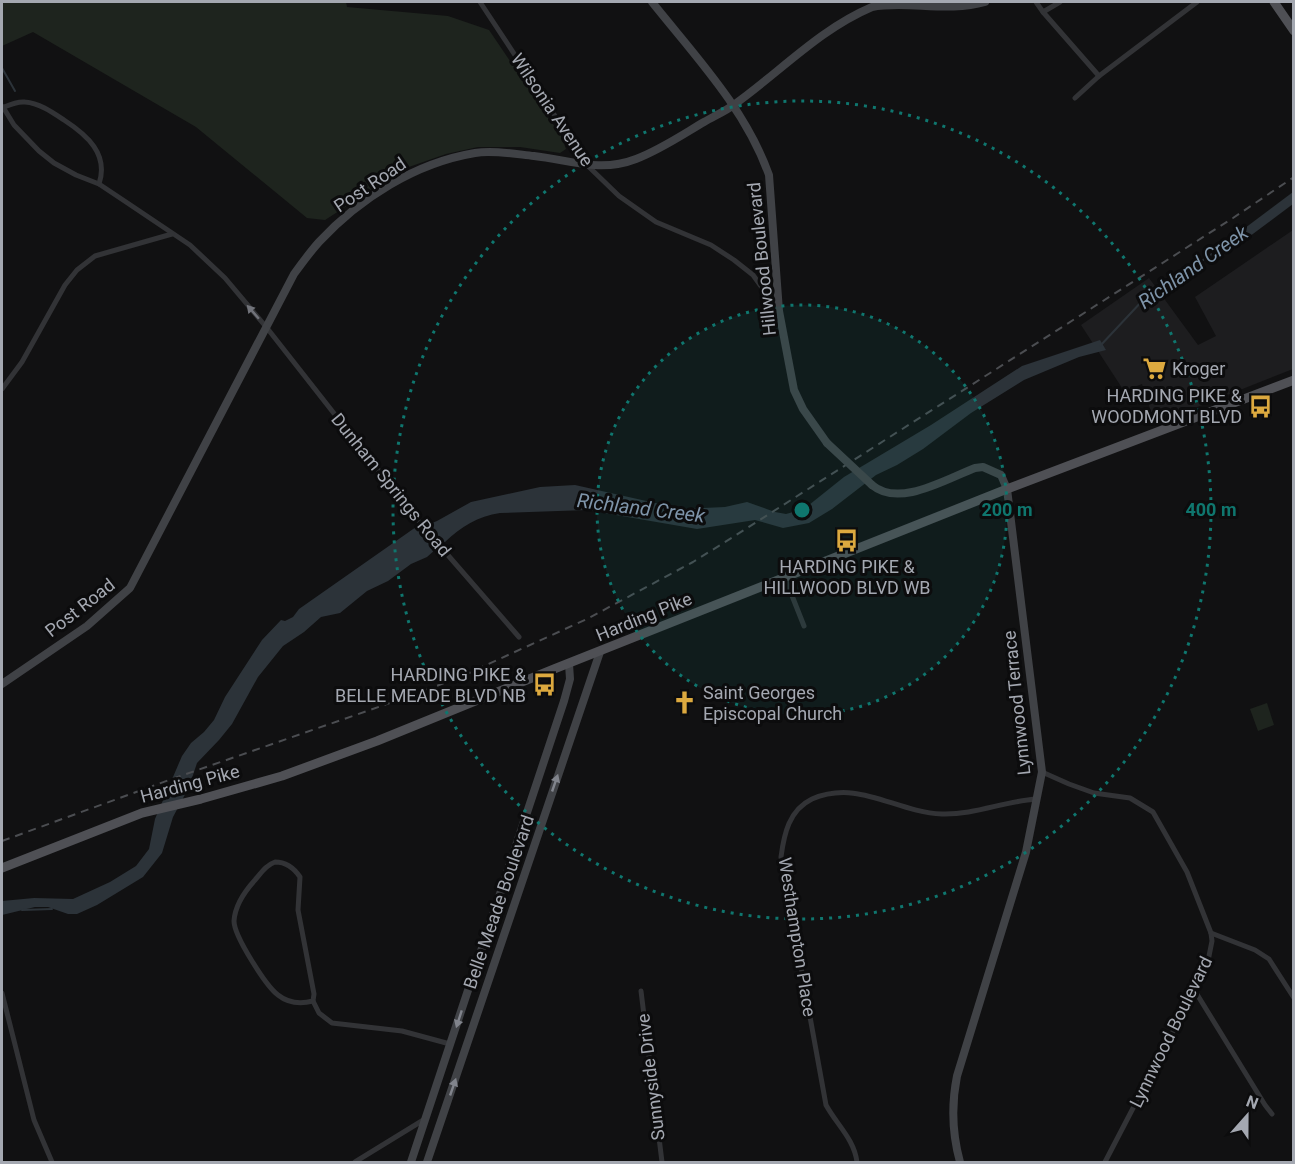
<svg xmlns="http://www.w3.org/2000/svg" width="1295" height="1164" font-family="Roboto,sans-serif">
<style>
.built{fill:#1d1d1f}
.green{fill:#1e241e}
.water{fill:#2c3339}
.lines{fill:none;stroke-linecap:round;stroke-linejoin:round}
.stream{stroke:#2c3339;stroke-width:2}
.street{stroke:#323336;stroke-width:5}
.secondary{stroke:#404246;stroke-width:8}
.primary{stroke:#4f5055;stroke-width:9}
.rail{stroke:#4b4d51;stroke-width:2;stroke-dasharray:8 6;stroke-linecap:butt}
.secondary-bridge{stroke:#404246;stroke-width:8}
.oneway{fill:#71737a}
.oneway2{fill:#81848c}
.ring{fill:none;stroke:#0f766e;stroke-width:3;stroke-dasharray:3 6}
.labels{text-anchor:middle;stroke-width:6;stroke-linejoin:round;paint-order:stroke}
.street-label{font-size:18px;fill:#a4a8b1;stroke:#0c0c0d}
.poi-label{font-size:18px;fill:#a4a8b1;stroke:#0c0c0d;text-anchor:start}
.water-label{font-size:20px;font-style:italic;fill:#7e94a9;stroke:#0c0c0d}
.centre{fill:#0f766e;stroke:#0c0c0d;stroke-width:3}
.ring-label{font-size:18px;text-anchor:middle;font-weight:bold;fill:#0f766e;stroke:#0c0c0d;stroke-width:6;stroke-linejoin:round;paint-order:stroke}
</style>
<rect width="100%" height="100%" fill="#111112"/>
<polygon class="built" points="1293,230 1293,369 1172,417 1151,412 1142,384 1124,391 1081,325 1149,278 1198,345 1216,336 1195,297"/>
<g class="green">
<polygon points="2,2 346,2 347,7 448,16 489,30 561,136 566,149 560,153 520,147 478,147 446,154 406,168 325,220 307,218 196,127 33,32 2,46"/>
<polygon points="1267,703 1274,725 1258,731 1250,709"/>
</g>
<g class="water">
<polygon points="1293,192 1293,204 1238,245 1233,237"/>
<polygon points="1160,286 1164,293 1144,305 1139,296"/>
<path d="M1100,340L1106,350L1079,357L1024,380L971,413L923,449L897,465L876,475L832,509L809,523L783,528L755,520L697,529L587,510L500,513C478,516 461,527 445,542H440L436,544V549L427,557L411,564L388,581L367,591L340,613L321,617L304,632L283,646L258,677L232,724L219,740L197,763L189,787L173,817L162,853L143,877L97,905L77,914H68L48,907H35L2,915V901L34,898L73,899L110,882L136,866L149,849L155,819L182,756L191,743L204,732L214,720L225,697L262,640L281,620L285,621L293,617L299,609L416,527H422L437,521L471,502L540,487L575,485L682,509L725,507L747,502L775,512L786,514L797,511L809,505L844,477L931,425L1022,366Z"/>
</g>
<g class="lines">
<g class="stream">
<polyline points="2,68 15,91"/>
<polyline points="1161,288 1236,238"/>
<polyline points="1100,346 1144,299"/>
<polyline points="22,910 52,909"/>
</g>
<g class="street">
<polyline points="480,2 588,166 619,196 656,222 711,245 734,260 753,275 778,310"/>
<polyline points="1036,2 1043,12"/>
<polyline points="1060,2 1043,12 1099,76"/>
<polyline points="1075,98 1099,76 1197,2"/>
<polyline points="3,107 14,125 39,151 54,163 76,175 99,184 126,202 190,245 225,278 267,328 420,523 519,637"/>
<path d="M2,108C9,105 17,101 25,102C39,103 52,112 64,120C87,135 109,154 99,184"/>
<polyline points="2,389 22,362 65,285 77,270 95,256 172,234"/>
<polyline points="785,578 804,626"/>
<polyline points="1042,772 1069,784 1094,793 1130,798 1153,812 1187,872 1211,933 1212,941 1207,966 1105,1162"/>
<path d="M275,862C286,862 294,868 300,877L298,910L314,994L313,1001C301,1004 288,1003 278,995C266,986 234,936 234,921C235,905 245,891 255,880C261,873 266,865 275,862Z"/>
<polyline points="1211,933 1255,950 1269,959 1294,998"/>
<polyline points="641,991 662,1162"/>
<polyline points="1195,991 1265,1105 1272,1114"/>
<polyline points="2,993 34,1120 52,1162"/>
<polyline points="313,1001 319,1013 332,1023 402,1031 450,1044"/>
<polyline points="355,1162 425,1119"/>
<path d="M857,1162C854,1139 837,1125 826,1105L781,857C784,834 789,810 812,799C859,779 895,812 942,814C974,815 1005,801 1037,799"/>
</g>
<g class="secondary">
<path d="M652,2C695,56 745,108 769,175L779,311L794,390L803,409L827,443"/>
<path d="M872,485C899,508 946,479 975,468L983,467L1001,475L1007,489L1042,772L1026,852L957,1076C951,1106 952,1133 960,1162"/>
<path d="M2,684L87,626L130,588L294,274C302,263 310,252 319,242C360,198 415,163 475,153C493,150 515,154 534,156C570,160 600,173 636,159C660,150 682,135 704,122C714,116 726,111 735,104C781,71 820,29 872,7C906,0 948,13 985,2"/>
<polyline points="411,1162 564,701 570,679 569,664"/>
<polyline points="427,1162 600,652"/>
</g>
<g class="primary">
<polyline points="1274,2 1294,31"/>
<polyline points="2,868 142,813 201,799 282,776 377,741 554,669 1007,489 1294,380"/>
</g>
<polyline class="rail" points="2,841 169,780 410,696 460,677 587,619 693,562 733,537 1233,218 1294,177"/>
<polyline class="secondary-bridge" points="827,443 872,485"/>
</g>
<defs><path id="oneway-solid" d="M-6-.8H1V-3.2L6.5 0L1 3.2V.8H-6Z" transform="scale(1.5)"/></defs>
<use class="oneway" href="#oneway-solid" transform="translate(253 312) rotate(-131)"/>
<g class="oneway2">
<use href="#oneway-solid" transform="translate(555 783) rotate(-71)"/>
<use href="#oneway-solid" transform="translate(459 1019) rotate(108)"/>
<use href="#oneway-solid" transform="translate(453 1087) rotate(-71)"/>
</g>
<circle cx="802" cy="510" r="205" fill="#0f766e" fill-opacity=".12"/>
<g class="ring">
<circle cx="802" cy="510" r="205"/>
<circle cx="802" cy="510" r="409"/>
</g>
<defs>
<symbol id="supermarket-bare" viewBox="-9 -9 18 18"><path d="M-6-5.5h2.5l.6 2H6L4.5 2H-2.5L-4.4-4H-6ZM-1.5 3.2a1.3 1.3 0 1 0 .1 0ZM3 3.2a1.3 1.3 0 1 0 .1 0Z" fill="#dca93f" stroke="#0c0c0d" stroke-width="2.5" paint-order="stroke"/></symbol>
<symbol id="bus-bare" viewBox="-9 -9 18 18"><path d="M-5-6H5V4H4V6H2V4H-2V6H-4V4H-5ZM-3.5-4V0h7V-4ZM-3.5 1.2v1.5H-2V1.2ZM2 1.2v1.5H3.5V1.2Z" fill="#dca93f" stroke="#0c0c0d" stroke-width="2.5" paint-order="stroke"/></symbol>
<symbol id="church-bare" viewBox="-9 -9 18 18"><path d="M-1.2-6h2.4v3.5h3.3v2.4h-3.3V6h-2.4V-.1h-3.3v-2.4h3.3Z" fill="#dca93f" stroke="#0c0c0d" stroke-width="2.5" paint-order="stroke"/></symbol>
</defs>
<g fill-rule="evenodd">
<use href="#supermarket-bare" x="1138" y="352" width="33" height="33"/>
<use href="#bus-bare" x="1244" y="390" width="33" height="33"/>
<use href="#bus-bare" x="830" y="524" width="33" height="33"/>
<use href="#bus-bare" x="528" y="668" width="33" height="33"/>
<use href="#church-bare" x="668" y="686" width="33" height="33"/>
</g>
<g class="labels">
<g class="street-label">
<text transform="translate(552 110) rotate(56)" y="6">Wilsonia Avenue</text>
<text transform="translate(370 185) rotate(-34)" y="6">Post Road</text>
<text transform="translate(762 259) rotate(-96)" y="6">Hillwood Boulevard</text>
<text transform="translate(391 485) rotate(51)" y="6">Dunham Springs Road</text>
<text transform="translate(80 608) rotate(-38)" y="6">Post Road</text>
<text transform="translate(644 617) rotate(-22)" y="6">Harding Pike</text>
<text transform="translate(1017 703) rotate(-96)" y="6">Lynnwood Terrace</text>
<text transform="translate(190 784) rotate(-15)" y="6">Harding Pike</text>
<text transform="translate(499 902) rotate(-71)" y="6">Belle Meade Boulevard</text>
<text transform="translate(797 937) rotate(81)" y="6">Westhampton Place</text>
<text transform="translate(1171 1032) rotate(-64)" y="6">Lynnwood Boulevard</text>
<text transform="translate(651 1077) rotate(-97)" y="6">Sunnyside Drive</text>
</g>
<g class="poi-label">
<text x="1172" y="375">Kroger</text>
<text x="1242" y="402" text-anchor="end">HARDING PIKE &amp;<tspan x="1242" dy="21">WOODMONT BLVD</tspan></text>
<text x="847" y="573" text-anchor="middle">HARDING PIKE &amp;<tspan x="847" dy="21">HILLWOOD BLVD WB</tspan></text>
<text x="526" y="681" text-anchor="end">HARDING PIKE &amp;<tspan x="526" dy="21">BELLE MEADE BLVD NB</tspan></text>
<text x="703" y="699">Saint Georges<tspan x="703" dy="21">Episcopal Church</tspan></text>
</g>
<g class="water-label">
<text transform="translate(1193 267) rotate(-35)" y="7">Richland Creek</text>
<text transform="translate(641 508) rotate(7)" y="7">Richland Creek</text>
</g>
</g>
<circle cx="802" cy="510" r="9" class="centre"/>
<g class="ring-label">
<text x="1007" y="516">200 m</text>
<text x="1211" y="516">400 m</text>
</g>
<rect width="1295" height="1164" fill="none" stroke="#a4a8b1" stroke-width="6"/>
<g transform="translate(1247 1116) rotate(21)" stroke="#0c0c0d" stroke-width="4.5" paint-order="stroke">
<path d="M0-4.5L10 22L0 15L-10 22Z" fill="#a4a8b1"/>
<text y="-9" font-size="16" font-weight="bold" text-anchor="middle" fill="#a4a8b1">N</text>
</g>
</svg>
